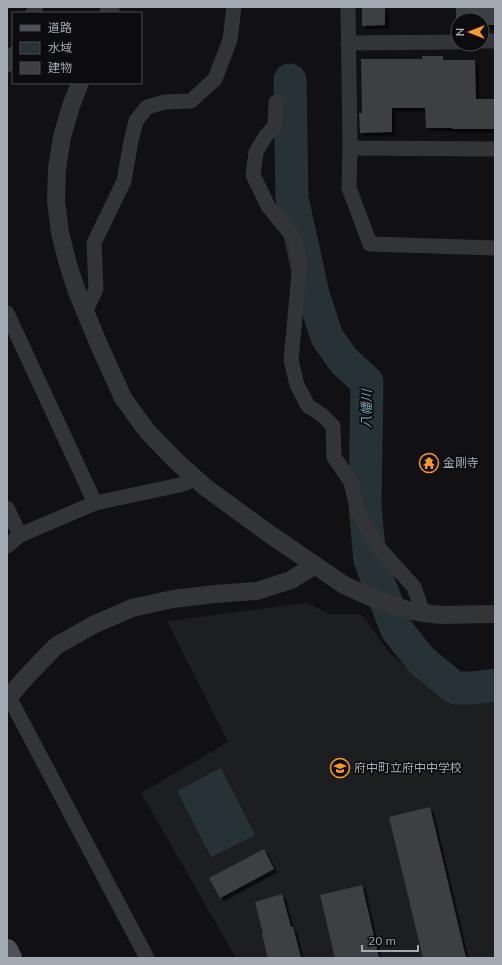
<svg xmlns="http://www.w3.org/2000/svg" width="502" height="965" font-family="Mulish,'Noto Sans JP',sans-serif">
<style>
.built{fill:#1d1e20}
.water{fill:#273237}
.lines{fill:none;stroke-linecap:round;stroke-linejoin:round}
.river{stroke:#273237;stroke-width:33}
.building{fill:#3d3f43;filter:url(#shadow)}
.minor{stroke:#323438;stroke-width:15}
.tertiary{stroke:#323438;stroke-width:18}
.primary{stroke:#4e5157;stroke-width:22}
.labels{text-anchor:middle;stroke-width:3.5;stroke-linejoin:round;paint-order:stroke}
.poi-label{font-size:12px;fill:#a2aab4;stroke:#0c0c0e;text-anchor:start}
.water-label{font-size:13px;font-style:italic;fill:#779db1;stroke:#0c0c0e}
</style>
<defs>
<filter id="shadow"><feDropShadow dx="3.5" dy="3.5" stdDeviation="0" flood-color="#0009"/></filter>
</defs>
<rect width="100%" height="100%" fill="#111113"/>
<polygon class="built" points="307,603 329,614 361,614 390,653 450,705 495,697 495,958 236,958 141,793 228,742 167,621"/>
<polygon class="water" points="221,768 255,835 211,857 177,791"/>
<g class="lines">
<polyline class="river" points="290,80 292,198 313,294 327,337 344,361 367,382 365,506 370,560 397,630 422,661 455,688 472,688 495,685"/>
</g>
<g class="building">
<polygon points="362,7 385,7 385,25 362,26"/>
<polygon points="456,7 495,7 495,25 482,25 482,20 458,20 458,25 456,25"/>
<polygon points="422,56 443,56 443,60 475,60 476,99 495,99 495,129 452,129 452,128 426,128 425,108 392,108 392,132 360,133 359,113 362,113 361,59 422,59"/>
<polygon points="430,807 466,958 423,958 389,817"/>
<polygon points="264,849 274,869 220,898 209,878"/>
<polygon points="362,885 379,958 335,958 320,895"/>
<polygon points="282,894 291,927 293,927 301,958 268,958 262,934 263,934 255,902"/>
</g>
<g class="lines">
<g class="minor">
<polyline points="348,7 350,148 349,188 370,244 495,248"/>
<polyline points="33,13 36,7"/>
<polyline points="482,41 495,41"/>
<polyline points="348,43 458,42"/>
<polyline points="7,65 13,54"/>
<polyline points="276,102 275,125 265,137 256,152 253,175 268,206 295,239 300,263 291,360 297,385 308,406 322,415 333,426 334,457 351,482 358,512 378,547 414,587 423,613"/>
<polyline points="350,148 495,149"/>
<polyline points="85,312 96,289 94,243 124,181 131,141 136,121 147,107 165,102 191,101 215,79 230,40 234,7"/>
<polyline points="7,313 95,503"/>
<polyline points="7,508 20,535"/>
<polyline points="7,546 20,535 95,503 180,485 196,479"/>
<polyline points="9,697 147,958"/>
</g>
<g class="tertiary">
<polyline points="108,13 111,7"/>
<polyline points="80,83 71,106 62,137 57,169 56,201 60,233 68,264 77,292 99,345 123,398 147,431 175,460 205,487 268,533 344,585 375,599 407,610 423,613 441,615 495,614"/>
<polyline points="7,699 27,676 56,646 93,625 132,608 173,599 215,594 257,591 291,580 315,565"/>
</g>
<polyline class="primary" points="7,950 11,958"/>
</g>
<defs>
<symbol id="temple-ring" viewBox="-11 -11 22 22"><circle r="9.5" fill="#0c0c0e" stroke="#f99823" stroke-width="1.5"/><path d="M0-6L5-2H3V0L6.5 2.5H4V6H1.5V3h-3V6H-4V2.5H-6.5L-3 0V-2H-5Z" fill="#f99823"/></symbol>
<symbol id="school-ring" viewBox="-11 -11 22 22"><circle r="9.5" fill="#0c0c0e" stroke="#f99823" stroke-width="1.5"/><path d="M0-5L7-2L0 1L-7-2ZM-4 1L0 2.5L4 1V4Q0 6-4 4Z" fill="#f99823"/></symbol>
</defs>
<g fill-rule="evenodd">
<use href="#temple-ring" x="418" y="452" width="22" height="22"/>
<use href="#school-ring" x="329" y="757" width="22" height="22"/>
</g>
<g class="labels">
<g class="poi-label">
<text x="443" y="467">金剛寺</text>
<text x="354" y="772">府中町立府中中学校</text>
</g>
<g class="water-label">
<text transform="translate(366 409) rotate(-89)" y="5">八幡川</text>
</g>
</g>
<rect width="502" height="965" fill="none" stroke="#a2aab4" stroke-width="16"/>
<rect x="12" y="12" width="130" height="72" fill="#0c0c0e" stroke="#484b50"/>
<rect x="20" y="25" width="20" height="6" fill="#4e5157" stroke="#484b50"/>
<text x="48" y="32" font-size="12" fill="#a2aab4">道路</text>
<rect x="20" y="42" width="20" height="12" fill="#273237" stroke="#484b50"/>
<text x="48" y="52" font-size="12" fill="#a2aab4">水域</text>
<rect x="20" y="62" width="20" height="12" fill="#3d3f43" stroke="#484b50"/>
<text x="48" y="72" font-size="12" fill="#a2aab4">建物</text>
<g transform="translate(470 32) rotate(270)"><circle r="19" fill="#0c0c0e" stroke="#484b50"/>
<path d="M0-3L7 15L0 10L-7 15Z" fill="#f99823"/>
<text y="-6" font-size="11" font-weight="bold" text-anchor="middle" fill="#a2aab4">N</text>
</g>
<path d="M362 945v6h56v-6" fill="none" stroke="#a2aab4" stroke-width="2"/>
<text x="368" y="945" font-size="12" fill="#a2aab4" stroke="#0c0c0e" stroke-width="3" paint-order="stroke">20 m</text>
</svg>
